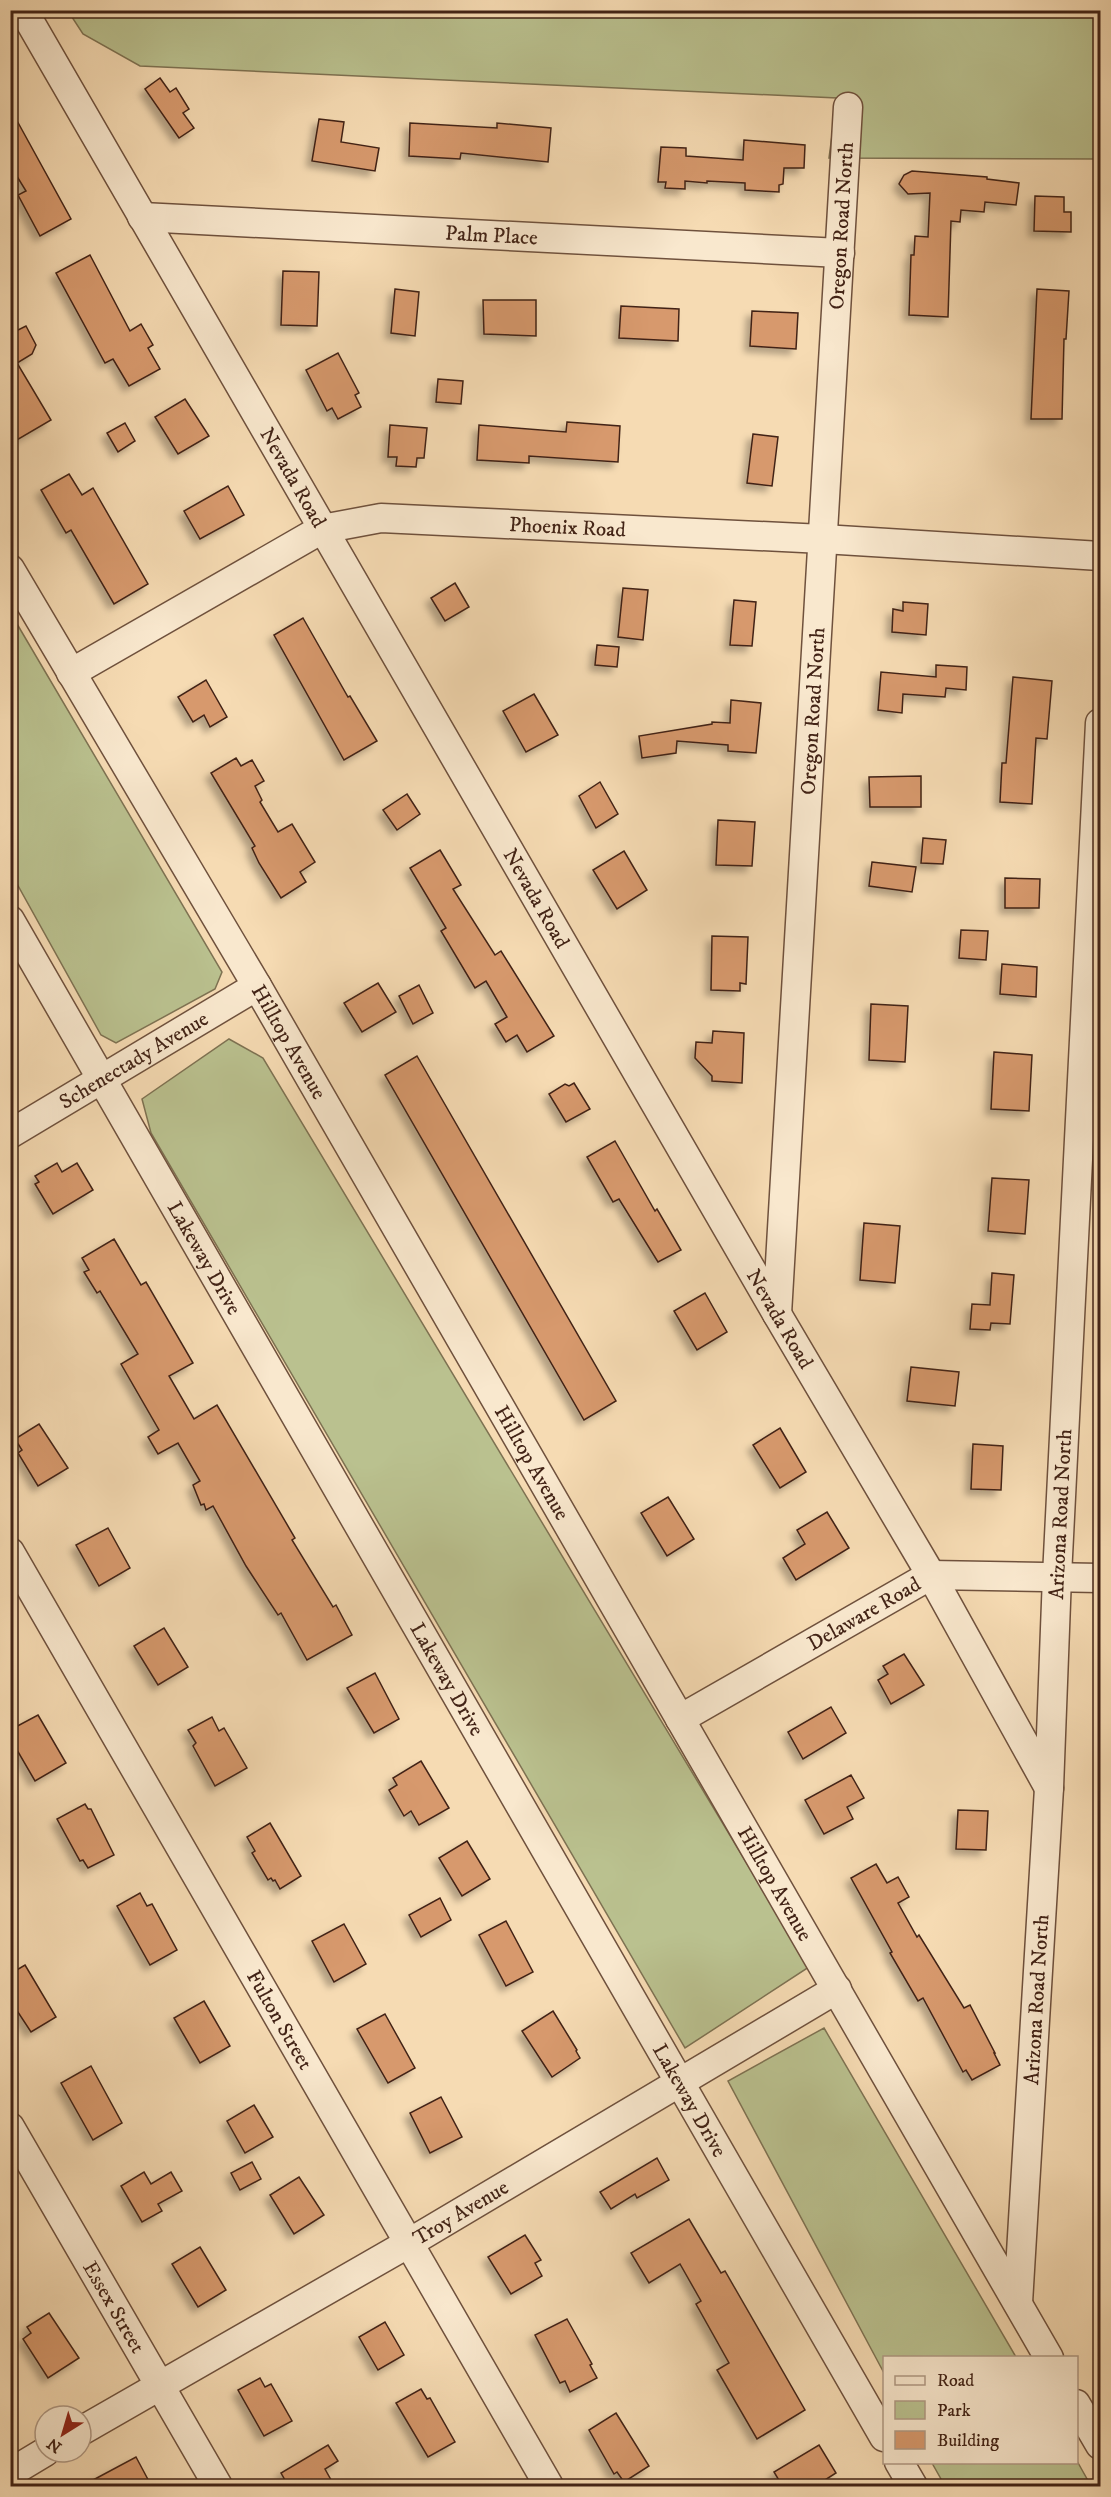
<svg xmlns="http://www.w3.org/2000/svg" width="1111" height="2497" font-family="'IM FELL DW Pica',serif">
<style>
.green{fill:#bac18f;stroke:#7e7252;stroke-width:1.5}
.building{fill:#d7996d;stroke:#422316;stroke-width:1.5;filter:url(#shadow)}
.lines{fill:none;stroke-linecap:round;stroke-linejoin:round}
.minor-casing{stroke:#6f513d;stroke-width:31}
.minor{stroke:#f9e8ce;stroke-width:28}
.labels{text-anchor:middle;stroke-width:5;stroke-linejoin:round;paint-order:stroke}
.street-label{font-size:21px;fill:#422316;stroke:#f9e8ce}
</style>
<defs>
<filter id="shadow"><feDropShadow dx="-5.5" dy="5.5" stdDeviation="3" flood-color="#0004"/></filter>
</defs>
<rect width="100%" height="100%" fill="#f6dbb3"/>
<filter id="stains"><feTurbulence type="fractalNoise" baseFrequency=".00333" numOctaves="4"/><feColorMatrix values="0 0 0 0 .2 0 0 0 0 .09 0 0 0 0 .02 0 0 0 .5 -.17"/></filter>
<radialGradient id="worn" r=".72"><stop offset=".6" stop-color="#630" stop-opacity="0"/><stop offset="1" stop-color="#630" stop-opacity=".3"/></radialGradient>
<g class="green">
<polygon points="68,11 1100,11 1100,159 829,158 837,98 140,66 83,34"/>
<polygon points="10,612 222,972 215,989 116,1043 101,1035 11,873"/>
<polygon points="229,1039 263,1058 809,1967 685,2048 151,1133 142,1099"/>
<polygon points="824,2028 1016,2357 884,2358 884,2373 728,2081"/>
<polygon points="1077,2461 1091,2486 945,2486 932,2463"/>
</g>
<g class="building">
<polygon points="160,78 170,92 176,88 189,109 183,113 194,128 179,138 145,89"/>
<polygon points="10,108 71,219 40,236 18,195 26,191 10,165"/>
<polygon points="319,119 344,122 341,142 379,148 375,171 312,161"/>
<polygon points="410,123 497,128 497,123 551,128 548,162 461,153 460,159 409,156"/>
<polygon points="744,140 805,145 804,168 784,168 783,184 779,185 779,192 745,190 745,183 707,181 707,183 685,181 685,189 665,188 666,182 658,182 661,147 686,148 686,156 743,160"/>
<polygon points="912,171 987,177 987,179 1019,183 1016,205 985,202 984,212 961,210 960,222 951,221 948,317 909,315 911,255 914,255 915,236 928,237 930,193 908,194 899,184 904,175"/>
<polygon points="1035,196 1064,197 1064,212 1071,212 1071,232 1034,231"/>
<polygon points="90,255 130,331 141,324 153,345 148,348 160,369 129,386 113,359 105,363 56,273"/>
<polygon points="283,271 319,272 317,326 281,325"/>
<polygon points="395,289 419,292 415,336 391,333"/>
<polygon points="1037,289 1069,291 1066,339 1064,339 1062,419 1031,419"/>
<polygon points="483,300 536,300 536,336 484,334"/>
<polygon points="621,306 679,309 678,341 619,338"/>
<polygon points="752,311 798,313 796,349 750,346"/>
<polygon points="26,326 36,345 32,354 17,363 51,420 10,444 10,334"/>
<polygon points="338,353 359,393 355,395 361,407 338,419 332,408 327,411 306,370"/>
<polygon points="438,379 463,381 461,404 436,402"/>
<polygon points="185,399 209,436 178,454 155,417"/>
<polygon points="567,422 620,426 618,462 529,456 529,463 477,460 479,425 566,432"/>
<polygon points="125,423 135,441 118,452 107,433"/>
<polygon points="390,425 427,428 424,458 417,458 416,467 396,466 397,457 388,457"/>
<polygon points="753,434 778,437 772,486 747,483"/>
<polygon points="69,474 82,495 93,488 148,584 114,604 71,530 66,533 41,490"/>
<polygon points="228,486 244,515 200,539 184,511"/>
<polygon points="455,583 469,607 445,621 431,598"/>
<polygon points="623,588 648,590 643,640 618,637"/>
<polygon points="734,600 756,602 752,646 730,645"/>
<polygon points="903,602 928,604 926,635 892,632 893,609 903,611"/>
<polygon points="303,618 348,697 350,696 377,741 344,760 274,635"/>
<polygon points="597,645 619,647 617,667 595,665"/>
<polygon points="936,665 967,667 966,690 946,688 945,697 903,694 902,713 878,710 881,672 936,677"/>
<polygon points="1013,677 1052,681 1047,739 1036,738 1032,804 1000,802 1002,763 1006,763"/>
<polygon points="206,680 227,717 210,727 204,715 193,722 178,697"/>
<polygon points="534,694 558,735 526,752 503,711"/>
<polygon points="731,700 761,703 756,753 728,751 728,745 677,741 676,753 642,758 639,736 712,724 712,722 730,723"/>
<polygon points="236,758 241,766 252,760 264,781 255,786 262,800 260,802 278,832 292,824 315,862 300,872 306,882 281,898 259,863 252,848 255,846 211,773"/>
<polygon points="921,776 921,807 870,807 869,777"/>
<polygon points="600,782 618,814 596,828 579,796"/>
<polygon points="407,794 420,814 397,830 383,810"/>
<polygon points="718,820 755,822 752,866 716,865"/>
<polygon points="923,838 946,840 943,864 921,863"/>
<polygon points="440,850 461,885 453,889 495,955 501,951 554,1036 527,1052 517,1035 506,1042 495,1024 507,1017 486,981 475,988 441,931 446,928 410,868"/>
<polygon points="624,851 647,890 617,909 593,870"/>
<polygon points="872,862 916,867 912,892 869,886"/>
<polygon points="1005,878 1040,879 1039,908 1005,908"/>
<polygon points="961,930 988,931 986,960 959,958"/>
<polygon points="712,936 748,937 746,984 740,983 740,991 711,990"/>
<polygon points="1002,964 1037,967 1036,997 1000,994"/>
<polygon points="378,983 396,1012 362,1032 344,1003"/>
<polygon points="419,985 433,1013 413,1024 399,996"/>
<polygon points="871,1004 908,1006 905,1062 869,1060"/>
<polygon points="713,1031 744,1033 742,1083 712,1081 712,1076 695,1058 696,1042 712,1043"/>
<polygon points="994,1052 1032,1055 1029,1111 991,1109"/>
<polygon points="417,1056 616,1401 584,1420 385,1075"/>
<polygon points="574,1083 590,1109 566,1122 549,1094 565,1084 569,1086"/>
<polygon points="615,1141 655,1211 657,1209 681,1250 658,1262 619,1199 613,1202 587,1157"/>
<polygon points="57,1163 62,1172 77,1163 93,1190 53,1214 35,1184 39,1182 35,1176"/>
<polygon points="992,1178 1029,1180 1025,1234 988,1231"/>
<polygon points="864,1223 900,1226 895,1283 860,1280"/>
<polygon points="114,1239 141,1285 146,1282 193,1363 169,1376 194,1419 217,1405 295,1538 292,1540 333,1607 336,1605 352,1635 307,1660 281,1613 278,1615 246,1566 213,1506 206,1510 204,1504 201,1505 193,1485 200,1481 178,1443 158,1454 148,1437 159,1430 121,1364 138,1354 100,1291 97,1293 84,1272 89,1270 82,1258"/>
<polygon points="992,1273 1014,1275 1010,1324 991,1323 990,1330 970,1329 972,1304 990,1305"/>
<polygon points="705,1293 727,1332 697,1350 674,1311"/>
<polygon points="911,1367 959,1372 955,1406 907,1401"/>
<polygon points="39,1424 68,1468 38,1486 18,1453 22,1450 15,1439"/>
<polygon points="780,1428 806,1472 780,1488 753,1445"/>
<polygon points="973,1444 1003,1446 1001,1490 971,1489"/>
<polygon points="668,1497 694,1539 667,1556 641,1513"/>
<polygon points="827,1512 849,1548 796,1580 783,1558 805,1544 797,1530"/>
<polygon points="108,1528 130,1568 99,1586 76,1545"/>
<polygon points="164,1628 188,1667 158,1685 134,1646"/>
<polygon points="904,1654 924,1685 891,1704 878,1680 888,1674 883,1666"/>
<polygon points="375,1673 399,1719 374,1733 347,1688"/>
<polygon points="831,1707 846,1733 803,1759 788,1732"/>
<polygon points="38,1715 66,1763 35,1781 10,1738 10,1730"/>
<polygon points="212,1717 219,1731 224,1728 247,1768 215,1786 193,1746 196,1743 188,1730"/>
<polygon points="421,1761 449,1808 419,1825 411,1811 404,1816 389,1790 397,1785 393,1778"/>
<polygon points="851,1775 864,1798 847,1807 853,1819 824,1834 805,1800"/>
<polygon points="85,1804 88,1809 91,1809 114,1855 88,1868 83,1860 80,1861 57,1819"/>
<polygon points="958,1810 988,1811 986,1850 956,1849"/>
<polygon points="270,1823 301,1876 280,1889 275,1880 273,1881 271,1878 268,1880 252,1853 255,1851 247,1837"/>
<polygon points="467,1841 490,1879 462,1896 439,1858"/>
<polygon points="876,1864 887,1883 898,1877 909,1897 898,1903 917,1937 919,1935 964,2008 970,2005 995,2053 994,2053 1000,2065 972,2080 966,2070 963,2072 923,1998 918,2001 890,1953 892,1952 851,1878"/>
<polygon points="140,1893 147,1906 152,1904 177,1950 150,1965 117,1906"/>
<polygon points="440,1898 451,1920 421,1937 409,1915"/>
<polygon points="506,1921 533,1972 506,1986 479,1935"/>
<polygon points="344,1924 366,1964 334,1982 312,1941"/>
<polygon points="25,1965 56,2017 31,2032 10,2000 10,1974"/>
<polygon points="204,2001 230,2046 200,2063 174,2018"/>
<polygon points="553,2011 577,2050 576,2051 580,2058 552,2077 522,2031"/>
<polygon points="385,2014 415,2068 388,2083 357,2029"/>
<polygon points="91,2066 122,2123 93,2140 61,2083"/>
<polygon points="441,2097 462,2137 430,2153 410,2113"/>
<polygon points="254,2105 273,2137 245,2153 227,2121"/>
<polygon points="657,2158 669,2180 637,2198 635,2194 611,2209 600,2192"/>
<polygon points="252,2162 261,2179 240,2190 231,2173"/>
<polygon points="144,2172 151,2184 171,2172 182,2191 158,2204 162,2211 142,2222 121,2186"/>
<polygon points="299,2177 324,2215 294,2234 270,2195"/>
<polygon points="689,2219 721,2273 725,2271 805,2410 757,2439 717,2370 729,2363 696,2304 701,2301 680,2264 649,2283 631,2253"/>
<polygon points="525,2235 541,2260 535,2263 542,2276 511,2294 488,2257"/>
<polygon points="200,2247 226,2290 198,2307 172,2264"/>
<polygon points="49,2313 79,2358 48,2378 23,2339 31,2333 27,2327"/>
<polygon points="567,2319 592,2364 590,2365 597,2378 570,2392 565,2381 560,2383 535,2335"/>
<polygon points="385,2322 404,2355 378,2370 359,2337"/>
<polygon points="260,2378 265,2387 271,2384 292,2421 264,2436 238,2390"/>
<polygon points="421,2389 427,2399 430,2398 455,2442 428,2457 396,2403"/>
<polygon points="616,2413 649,2466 624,2482 617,2472 614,2474 589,2430"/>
<polygon points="328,2445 338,2461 325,2469 335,2487 289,2487 281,2473"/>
<polygon points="819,2445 836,2473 814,2487 783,2487 774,2472"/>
<polygon points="136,2457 152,2487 80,2487"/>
</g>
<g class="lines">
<defs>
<g id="minor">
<path id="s1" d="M23,10L777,1314L931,1575L1049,1788"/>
<path id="s2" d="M142,217L840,253"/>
<path id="s3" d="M10,569L257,986L1049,2358"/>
<path id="s4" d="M71,673L322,529L381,518L823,539L1100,556"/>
<path id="s5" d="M10,920L884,2437"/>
<path id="s6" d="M10,1134L257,986"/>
<path id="s7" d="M777,1314L848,107"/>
<path id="s8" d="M10,1552L549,2486"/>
<path id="s9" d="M680,1719L931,1575L1100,1578"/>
<path id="s10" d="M10,2127L218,2486"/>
<path id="s11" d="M1018,2303L1049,1788L1057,1576L1100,723"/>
<polyline points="1076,2404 1100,2445"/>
<path id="s12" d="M81,2431L409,2243L837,1989"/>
<polyline points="899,2462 913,2486"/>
<polyline points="10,2473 45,2452"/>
</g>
</defs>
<use href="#minor" class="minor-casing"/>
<use href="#minor" class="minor"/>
</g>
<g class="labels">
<g class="street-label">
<text dy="7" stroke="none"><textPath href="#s7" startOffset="1090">Oregon Road North</textPath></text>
<text dy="7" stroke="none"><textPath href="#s2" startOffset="350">Palm Place</textPath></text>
<text dy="7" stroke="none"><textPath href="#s1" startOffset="540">Nevada Road</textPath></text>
<text dy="7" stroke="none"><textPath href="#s4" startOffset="536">Phoenix Road</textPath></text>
<text dy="7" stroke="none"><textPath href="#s7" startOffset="604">Oregon Road North</textPath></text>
<text dy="7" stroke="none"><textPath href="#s1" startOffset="1026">Nevada Road</textPath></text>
<text dy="7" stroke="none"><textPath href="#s3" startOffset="549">Hilltop Avenue</textPath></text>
<text dy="7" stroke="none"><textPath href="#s6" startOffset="144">Schenectady Avenue</textPath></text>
<text dy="7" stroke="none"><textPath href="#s5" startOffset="390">Lakeway Drive</textPath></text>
<text dy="7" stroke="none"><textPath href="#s1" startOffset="1512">Nevada Road</textPath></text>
<text dy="7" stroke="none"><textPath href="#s3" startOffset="1035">Hilltop Avenue</textPath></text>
<text dy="7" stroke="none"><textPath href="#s11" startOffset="790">Arizona Road North</textPath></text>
<text dy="7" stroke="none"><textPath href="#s9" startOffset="212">Delaware Road</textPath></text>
<text dy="7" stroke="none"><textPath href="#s5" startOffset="876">Lakeway Drive</textPath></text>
<text dy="7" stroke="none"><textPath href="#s3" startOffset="1521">Hilltop Avenue</textPath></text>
<text dy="7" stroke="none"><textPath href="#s11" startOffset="304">Arizona Road North</textPath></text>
<text dy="7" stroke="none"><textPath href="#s8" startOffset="540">Fulton Street</textPath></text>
<text dy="7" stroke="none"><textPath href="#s5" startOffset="1362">Lakeway Drive</textPath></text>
<text dy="7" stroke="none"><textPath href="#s12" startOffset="438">Troy Avenue</textPath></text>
<text dy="7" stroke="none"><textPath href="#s10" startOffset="208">Essex Street</textPath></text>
</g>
</g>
<rect width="1111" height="2497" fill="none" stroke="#f6dbb3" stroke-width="36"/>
<rect x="12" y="12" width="1087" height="2473" fill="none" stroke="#422316" stroke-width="3"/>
<rect x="18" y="18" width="1075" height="2461" fill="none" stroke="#422316" stroke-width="1.5"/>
<rect x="883" y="2356" width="195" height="108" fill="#f9e8ce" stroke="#b09984" stroke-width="1.5"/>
<rect x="895" y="2376" width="30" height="9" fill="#f9e8ce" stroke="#b09984" stroke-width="1.5"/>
<text x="937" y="2386" font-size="18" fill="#422316">Road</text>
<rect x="895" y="2401" width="30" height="18" fill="#bac18f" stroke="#b09984" stroke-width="1.5"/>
<text x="937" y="2416" font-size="18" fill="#422316">Park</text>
<rect x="895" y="2431" width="30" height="18" fill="#d7996d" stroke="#b09984" stroke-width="1.5"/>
<text x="937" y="2446" font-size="18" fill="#422316">Building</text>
<g transform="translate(63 2434) rotate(217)"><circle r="28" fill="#f9e8ce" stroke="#b09984" stroke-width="1.5"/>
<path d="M0-4.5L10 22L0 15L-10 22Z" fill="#8f2418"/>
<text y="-9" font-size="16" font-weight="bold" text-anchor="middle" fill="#422316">N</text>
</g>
<rect width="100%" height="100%" filter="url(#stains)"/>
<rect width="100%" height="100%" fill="url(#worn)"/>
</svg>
